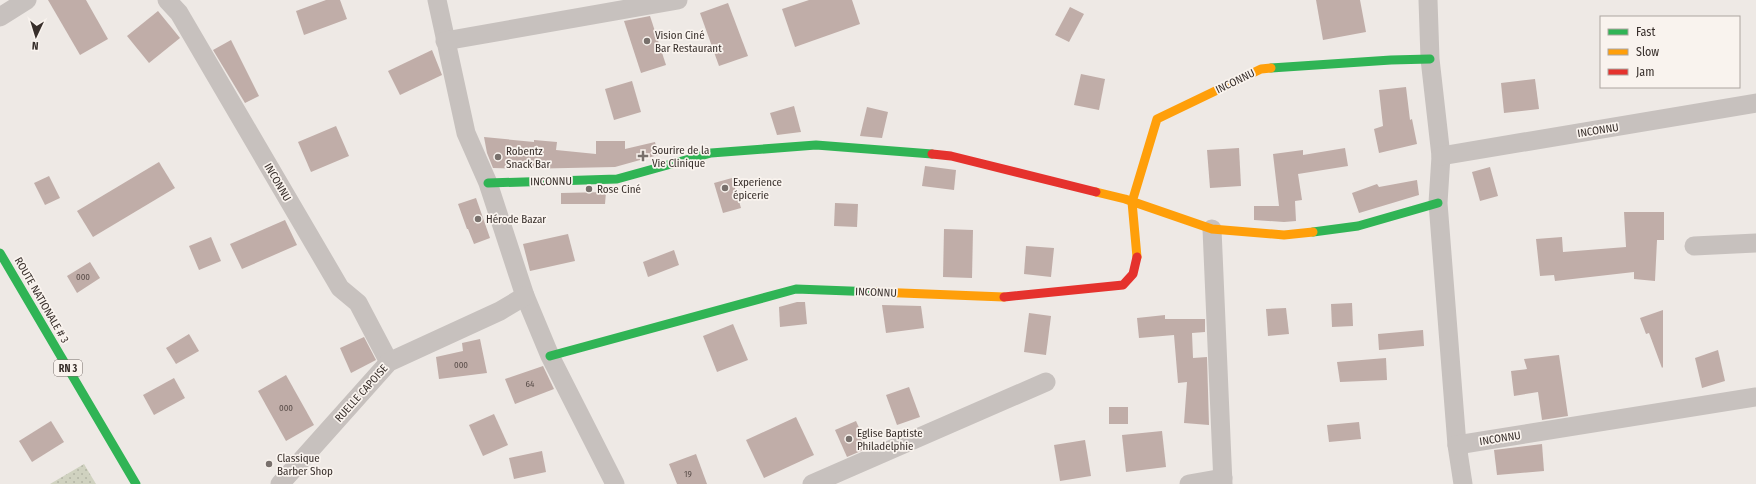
<svg xmlns="http://www.w3.org/2000/svg" width="1756" height="484" font-family="'Fira Sans Condensed',sans-serif">
<style>
.grass{fill:url(#grass-dots)}
.building{fill:#c0ada8}
.lines{fill:none;stroke-linecap:round;stroke-linejoin:round}
.street{stroke:#c7c1be;stroke-width:19}
.fast{stroke:#30b455;stroke-width:9}
.slow{stroke:#ff9f0a;stroke-width:9}
.jam{stroke:#e5322d;stroke-width:9}
.poi-dot{fill:#78706c;stroke:#f9f3ee;stroke-width:1.5}
.labels{text-anchor:middle;stroke-width:3.5;stroke-linejoin:round;paint-order:stroke}
.number-label{font-size:9px;fill:#5a4e4a}
.shield{fill:#f9f3ee;stroke:#726a66;stroke-width:1}
.shield-label{font-size:10px;font-weight:bold;fill:#382f2b}
.poi-label{font-size:11px;fill:#382f2b;stroke:#f9f3ee;text-anchor:start}
.street-label{font-size:11px;fill:#382f2b;stroke:#f9f3ee}
</style>
<defs>
<pattern id="grass-dots" width="8" height="8" patternUnits="userSpaceOnUse"><rect width="8" height="8" fill="#d0d2c0"/><path d="M2 2h.1M6 6h.1" fill="none" stroke="#b3b5a5" stroke-width="1.8" stroke-linecap="round"/></pattern>
</defs>
<rect width="100%" height="100%" fill="#eee9e5"/>
<polygon class="grass" points="84,464 96,484 50,484"/>
<g class="building">
<polygon points="48,0 86,0 108,39 80,55"/>
<polygon points="326,0 340,0 347,19 304,35 296,11"/>
<polygon points="809,0 852,0 860,24 795,47 782,9"/>
<polygon points="1316,0 1360,0 1366,32 1323,40"/>
<polygon points="728,3 748,56 719,66 700,13"/>
<polygon points="1070,7 1084,14 1069,42 1055,35"/>
<polygon points="158,11 180,38 149,63 127,36"/>
<polygon points="650,16 666,65 641,73 624,21"/>
<polygon points="231,40 259,96 245,103 213,50"/>
<polygon points="432,50 442,75 400,95 388,71"/>
<polygon points="1081,74 1105,79 1099,110 1074,105"/>
<polygon points="1535,79 1539,109 1504,113 1501,83"/>
<polygon points="632,81 641,112 614,120 605,89"/>
<polygon points="1406,87 1410,120 1412,119 1417,144 1379,153 1374,129 1383,126 1379,90"/>
<polygon points="794,106 801,132 777,135 770,113"/>
<polygon points="867,107 888,112 882,138 860,136"/>
<polygon points="336,126 349,156 311,172 298,142"/>
<polygon points="484,137 534,142 534,140 557,142 556,150 596,154 596,141 625,141 625,149 655,142 658,155 615,167 521,169 493,168 487,153"/>
<polygon points="1239,148 1241,186 1210,188 1207,150"/>
<polygon points="1345,148 1348,166 1298,174 1302,200 1295,201 1296,221 1284,222 1254,220 1254,206 1279,206 1273,154 1303,150 1303,155"/>
<polygon points="159,162 175,188 93,237 77,211"/>
<polygon points="925,166 956,170 954,190 922,186"/>
<polygon points="1490,167 1498,196 1480,201 1472,172"/>
<polygon points="49,176 60,198 45,205 34,183"/>
<polygon points="732,178 741,208 723,213 714,183"/>
<polygon points="1417,180 1419,195 1359,213 1352,193 1377,184 1379,187"/>
<polygon points="606,192 605,204 561,204 561,193"/>
<polygon points="476,198 490,238 474,244 468,229 467,229 458,204"/>
<polygon points="835,203 858,204 857,227 834,226"/>
<polygon points="1624,212 1664,212 1664,240 1657,240 1655,281 1634,279 1634,272 1555,281 1554,275 1540,276 1536,239 1562,237 1563,252 1626,247"/>
<polygon points="285,220 297,245 242,269 230,244"/>
<polygon points="944,229 973,230 972,278 943,277"/>
<polygon points="568,234 575,261 530,271 523,244"/>
<polygon points="211,237 221,261 199,270 189,246"/>
<polygon points="1026,246 1054,248 1051,277 1024,274"/>
<polygon points="674,250 679,265 648,277 643,262"/>
<polygon points="90,262 100,278 77,293 67,276"/>
<polygon points="797,302 805,302 807,324 780,327 779,307"/>
<polygon points="1352,303 1353,326 1332,327 1331,304"/>
<polygon points="882,305 921,306 924,328 886,333"/>
<polygon points="1286,308 1289,334 1268,336 1266,309"/>
<polygon points="1663,310 1663,367 1662,368 1649,333 1646,334 1640,318"/>
<polygon points="1029,313 1051,316 1046,355 1024,352"/>
<polygon points="1165,315 1165,319 1205,319 1205,332 1192,333 1193,358 1207,357 1209,425 1184,423 1187,382 1178,383 1174,335 1139,338 1137,318"/>
<polygon points="733,324 748,360 717,372 703,336"/>
<polygon points="1423,330 1424,346 1379,350 1378,334"/>
<polygon points="189,334 199,351 176,364 166,348"/>
<polygon points="364,337 376,360 351,373 340,348"/>
<polygon points="480,339 487,373 439,379 436,357 463,351 462,343"/>
<polygon points="1718,350 1725,381 1702,388 1695,358"/>
<polygon points="1559,355 1568,416 1542,420 1538,392 1514,396 1511,371 1527,369 1524,359"/>
<polygon points="1386,358 1387,380 1340,382 1337,362"/>
<polygon points="543,366 554,389 515,404 505,379"/>
<polygon points="286,375 314,425 286,441 258,391"/>
<polygon points="174,378 185,398 154,415 143,395"/>
<polygon points="909,387 920,417 897,425 886,395"/>
<rect x="1109" y="407" width="19" height="17"/>
<polygon points="494,414 508,445 483,456 469,425"/>
<polygon points="796,417 814,455 764,478 746,440"/>
<polygon points="51,421 64,442 32,462 19,441"/>
<polygon points="856,421 868,448 847,457 835,430"/>
<polygon points="1359,422 1361,439 1329,442 1327,425"/>
<polygon points="1162,431 1166,467 1126,472 1122,435"/>
<polygon points="1085,440 1091,476 1060,481 1054,445"/>
<polygon points="1542,444 1544,471 1497,475 1494,450"/>
<polygon points="542,451 546,472 514,479 509,458"/>
<polygon points="696,454 707,484 677,484 669,464"/>
</g>
<g class="lines">
<g class="street">
<polyline points="167,0 179,13 340,288 358,303 389,362"/>
<polyline points="437,0 466,133 488,183 525,296 550,356 615,484"/>
<polyline points="1428,0 1430,59 1441,156 1438,203 1457,445 1463,484"/>
<polyline points="0,17 27,0"/>
<polyline points="445,41 678,0"/>
<polyline points="1441,156 1756,103"/>
<polyline points="1212,229 1223,484"/>
<polyline points="1694,246 1756,243"/>
<polyline points="1457,445 1756,397"/>
<polyline points="280,484 389,362 500,311 525,296"/>
<polyline points="812,484 1046,382"/>
<polyline points="1189,484 1223,478"/>
</g>
<g class="fast">
<polyline points="1271,68 1391,60 1430,59"/>
<polyline points="488,183 617,179 711,153 816,145 932,154"/>
<polyline points="1313,232 1358,226 1438,203"/>
<polyline points="0,253 136,484"/>
<polyline points="550,356 796,289 876,292"/>
</g>
<g class="slow">
<polyline points="1096,192 1125,199 1212,229 1284,235 1313,232"/>
<polyline points="1137,257 1132,202 1157,119 1261,69 1271,68"/>
<polyline points="876,292 1004,297"/>
</g>
<g class="jam">
<polyline points="932,154 951,156 1096,192"/>
<polyline points="1004,297 1123,285 1133,274 1137,257"/>
</g>
</g>
<g class="poi-dot">
<circle cx="647" cy="41" r="4"/>
<path d="M641 150h4v4h4v4h-4v4h-4v-4h-4v-4h4z"/>
<circle cx="498" cy="157" r="4"/>
<circle cx="725" cy="188" r="4"/>
<circle cx="589" cy="189" r="4"/>
<circle cx="478" cy="219" r="4"/>
<circle cx="849" cy="439" r="4"/>
<circle cx="269" cy="464" r="4"/>
</g>
<g class="labels">
<g class="number-label">
<text x="83" y="280">000</text>
<text x="461" y="368">000</text>
<text x="530" y="387">64</text>
<text x="286" y="411">000</text>
<text x="688" y="477">19</text>
</g>
<rect class="shield" x="54" y="360" width="28" height="16" rx="3"/>
<g class="shield-label">
<text x="68" y="372">RN 3</text>
</g>
<g class="poi-label">
<text x="655" y="39">Vision Ciné<tspan x="655" dy="13">Bar Restaurant</tspan></text>
<text x="652" y="154">Sourire de la<tspan x="652" dy="13">Vie Clinique</tspan></text>
<text x="506" y="155">Robentz<tspan x="506" dy="13">Snack Bar</tspan></text>
<text x="733" y="186">Experience<tspan x="733" dy="13">épicerie</tspan></text>
<text x="597" y="193">Rose Ciné</text>
<text x="486" y="223">Hérode Bazar</text>
<text x="857" y="437">Eglise Baptiste<tspan x="857" dy="13">Philadelphie</tspan></text>
<text x="277" y="462">Classique<tspan x="277" dy="13">Barber Shop</tspan></text>
</g>
<g class="street-label">
<text transform="translate(1235 81) rotate(-26)" y="4">INCONNU</text>
<text transform="translate(1598 130) rotate(-9)" y="4">INCONNU</text>
<text transform="translate(551 181) rotate(-1)" y="4">INCONNU</text>
<text transform="translate(278 182) rotate(60)" y="4">INCONNU</text>
<text transform="translate(876 292) rotate(2)" y="4">INCONNU</text>
<text transform="translate(42 300) rotate(60)" y="4">ROUTE NATIONALE # 3</text>
<text transform="translate(361 393) rotate(-48)" y="4">RUELLE CAPOISE</text>
<text transform="translate(1500 438) rotate(-9)" y="4">INCONNU</text>
</g>
</g>
<rect x="1600" y="16" width="140" height="72" fill="#f9f3ee" stroke="#aca5a0"/>
<rect x="1608" y="29" width="20" height="6" fill="#30b455" stroke="#aca5a0"/>
<text x="1636" y="36" font-size="12" fill="#382f2b">Fast</text>
<rect x="1608" y="49" width="20" height="6" fill="#ff9f0a" stroke="#aca5a0"/>
<text x="1636" y="56" font-size="12" fill="#382f2b">Slow</text>
<rect x="1608" y="69" width="20" height="6" fill="#e5322d" stroke="#aca5a0"/>
<text x="1636" y="76" font-size="12" fill="#382f2b">Jam</text>
<g transform="translate(36 36) rotate(184)" stroke="#f9f3ee" stroke-width="3" paint-order="stroke">
<path d="M0-3L7 15L0 10L-7 15Z" fill="#382f2b"/>
<text y="-6" font-size="11" font-weight="bold" text-anchor="middle" fill="#382f2b">N</text>
</g>
</svg>
